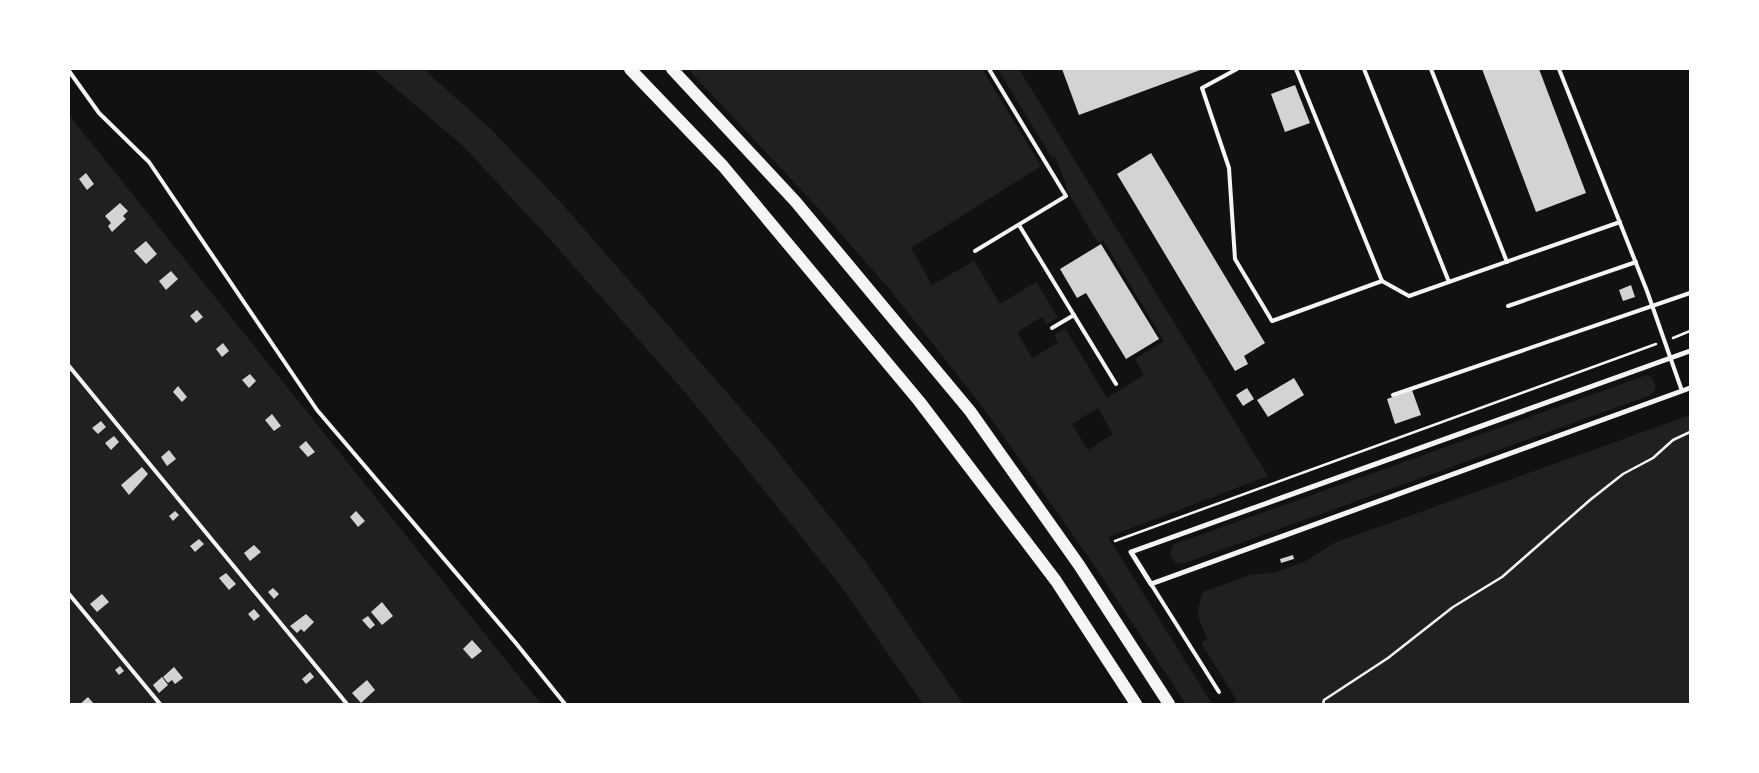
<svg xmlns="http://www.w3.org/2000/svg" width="1759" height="773" font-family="Rubik,sans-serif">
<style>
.green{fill:#202020;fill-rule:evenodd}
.building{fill:#d3d3d3}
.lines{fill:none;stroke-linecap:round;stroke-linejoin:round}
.path{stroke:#f5f5f5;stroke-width:2.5}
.service{stroke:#f5f5f5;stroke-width:4}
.minor{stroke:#f5f5f5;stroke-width:5}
.trunk{stroke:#f5f5f5;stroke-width:12}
</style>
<rect width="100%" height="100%" fill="#111"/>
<g class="green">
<polygon points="373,69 423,69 489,127 564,206 770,442 863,558 963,704 923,704 841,586 684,391 548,237 462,145"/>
<path d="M688,69H982L1041,166L911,248L932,285L974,261L1000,304L1036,282L1058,317L1047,324L1042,317L1017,332L1032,358L1058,343L1054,335L1065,328L1107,398L1144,375L1135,359L1164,341L1103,240L1098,243L1067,191L1065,181L1055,157L1052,158L998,69H1019L1268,476L1108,537L1212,704H1186L1092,562L982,406L891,291L819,209ZM1098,408L1113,434L1088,450L1072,424Z"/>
<polygon points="69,115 541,704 69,704"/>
<path d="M1647,375L1652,378C1658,386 1656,392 1648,396L1182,564L1175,562L1170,556L1172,546L1175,544Z"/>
<path d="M1690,415V704H1230L1237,701L1201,643L1208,638C1197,618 1195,614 1203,592L1250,575L1276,572L1306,561L1334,543Z"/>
</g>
<g class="building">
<polygon points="1062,69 1203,69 1079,115"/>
<polygon points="1482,69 1539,69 1586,193 1536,212"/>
<polygon points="1295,85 1310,123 1285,132 1271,94"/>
<polygon points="1151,153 1265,343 1244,356 1248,364 1235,371 1117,174"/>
<polygon points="86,173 94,184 87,190 79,179"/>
<polygon points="120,203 128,211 123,216 126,219 112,232 108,226 111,223 105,216"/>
<polygon points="146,241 157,254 146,264 134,251"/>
<polygon points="1101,244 1159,339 1126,359 1086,293 1077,298 1060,269"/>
<polygon points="171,271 178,279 166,290 159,281"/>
<polygon points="1631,285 1635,297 1623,301 1619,290"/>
<polygon points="197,310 203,317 196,323 190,316"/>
<polygon points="223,343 229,351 222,357 216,349"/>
<polygon points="250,374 256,381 249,388 242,380"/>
<polygon points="1294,378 1304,395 1268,417 1257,400"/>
<polygon points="178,386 187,397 182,402 173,392"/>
<polygon points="1247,388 1254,399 1243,406 1236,395"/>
<polygon points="1412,390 1421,415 1395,424 1387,399"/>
<polygon points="272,414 281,426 274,431 265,420"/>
<polygon points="101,421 106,427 98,434 92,428"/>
<polygon points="114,436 119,442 111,450 105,443"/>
<polygon points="306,441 315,452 308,457 299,447"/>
<polygon points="169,450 176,459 167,466 161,457"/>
<polygon points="142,467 148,474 129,495 121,485"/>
<polygon points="175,511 179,515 173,521 169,516"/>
<polygon points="356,511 365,521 358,527 350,517"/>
<polygon points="199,539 204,544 195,552 190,546"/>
<polygon points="254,545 261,552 250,561 244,553"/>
<polygon points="1293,555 1294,559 1281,563 1280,559"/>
<polygon points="226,573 236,584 229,590 219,578"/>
<polygon points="273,588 279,594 274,599 268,592"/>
<polygon points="102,594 109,602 97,612 90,604"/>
<polygon points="382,602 393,616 382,625 371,612"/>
<polygon points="254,609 260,616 254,621 248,614"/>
<polygon points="306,614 314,622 304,632 301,629 297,633 290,626"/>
<polygon points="368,616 375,625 370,629 362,620"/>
<polygon points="472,640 482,651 472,659 463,649"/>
<polygon points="120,666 124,671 119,675 115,670"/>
<polygon points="174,667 183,678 175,684 172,680 168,683 163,677"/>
<polygon points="310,672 314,677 306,684 302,679"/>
<polygon points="162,677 168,685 159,693 153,685"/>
<polygon points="367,680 375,690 361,703 352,693"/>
<polygon points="88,697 94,704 80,704"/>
</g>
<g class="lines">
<g class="path">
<polyline points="1673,338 1690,331"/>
<polyline points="1115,541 1656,344"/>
<polyline points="1323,704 1324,700 1388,658 1453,607 1502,577 1590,500 1623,474 1653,458 1673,440 1690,432"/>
</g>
<g class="service">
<polyline points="1237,69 1202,88 1229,168 1235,259 1272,321 1382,281 1409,296 1620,222"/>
<polyline points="1296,69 1382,281"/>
<polyline points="1364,69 1449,282"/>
<polyline points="1431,69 1507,262"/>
<polyline points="1559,69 1647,291 1682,391"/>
<polyline points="69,71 99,113 149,162 317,410 515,642 565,704"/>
<polyline points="1019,225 1116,384"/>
<polyline points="975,251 1066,196 989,69"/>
<polyline points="1508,306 1636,262"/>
<polyline points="1052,328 1074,315"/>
<polyline points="69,366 347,704"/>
<polyline points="1393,395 1690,293"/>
<polyline points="1151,584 1219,692"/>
<polyline points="69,594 160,704"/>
</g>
<polyline class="minor" points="1690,351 1131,552 1151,584 1690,388"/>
<g class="trunk">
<polyline points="630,69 723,166 919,401 1056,581 1136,704"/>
<polyline points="672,69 795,201 970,411 1079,565 1169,704"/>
</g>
</g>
<rect width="1759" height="773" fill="none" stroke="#ffffff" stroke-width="140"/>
</svg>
